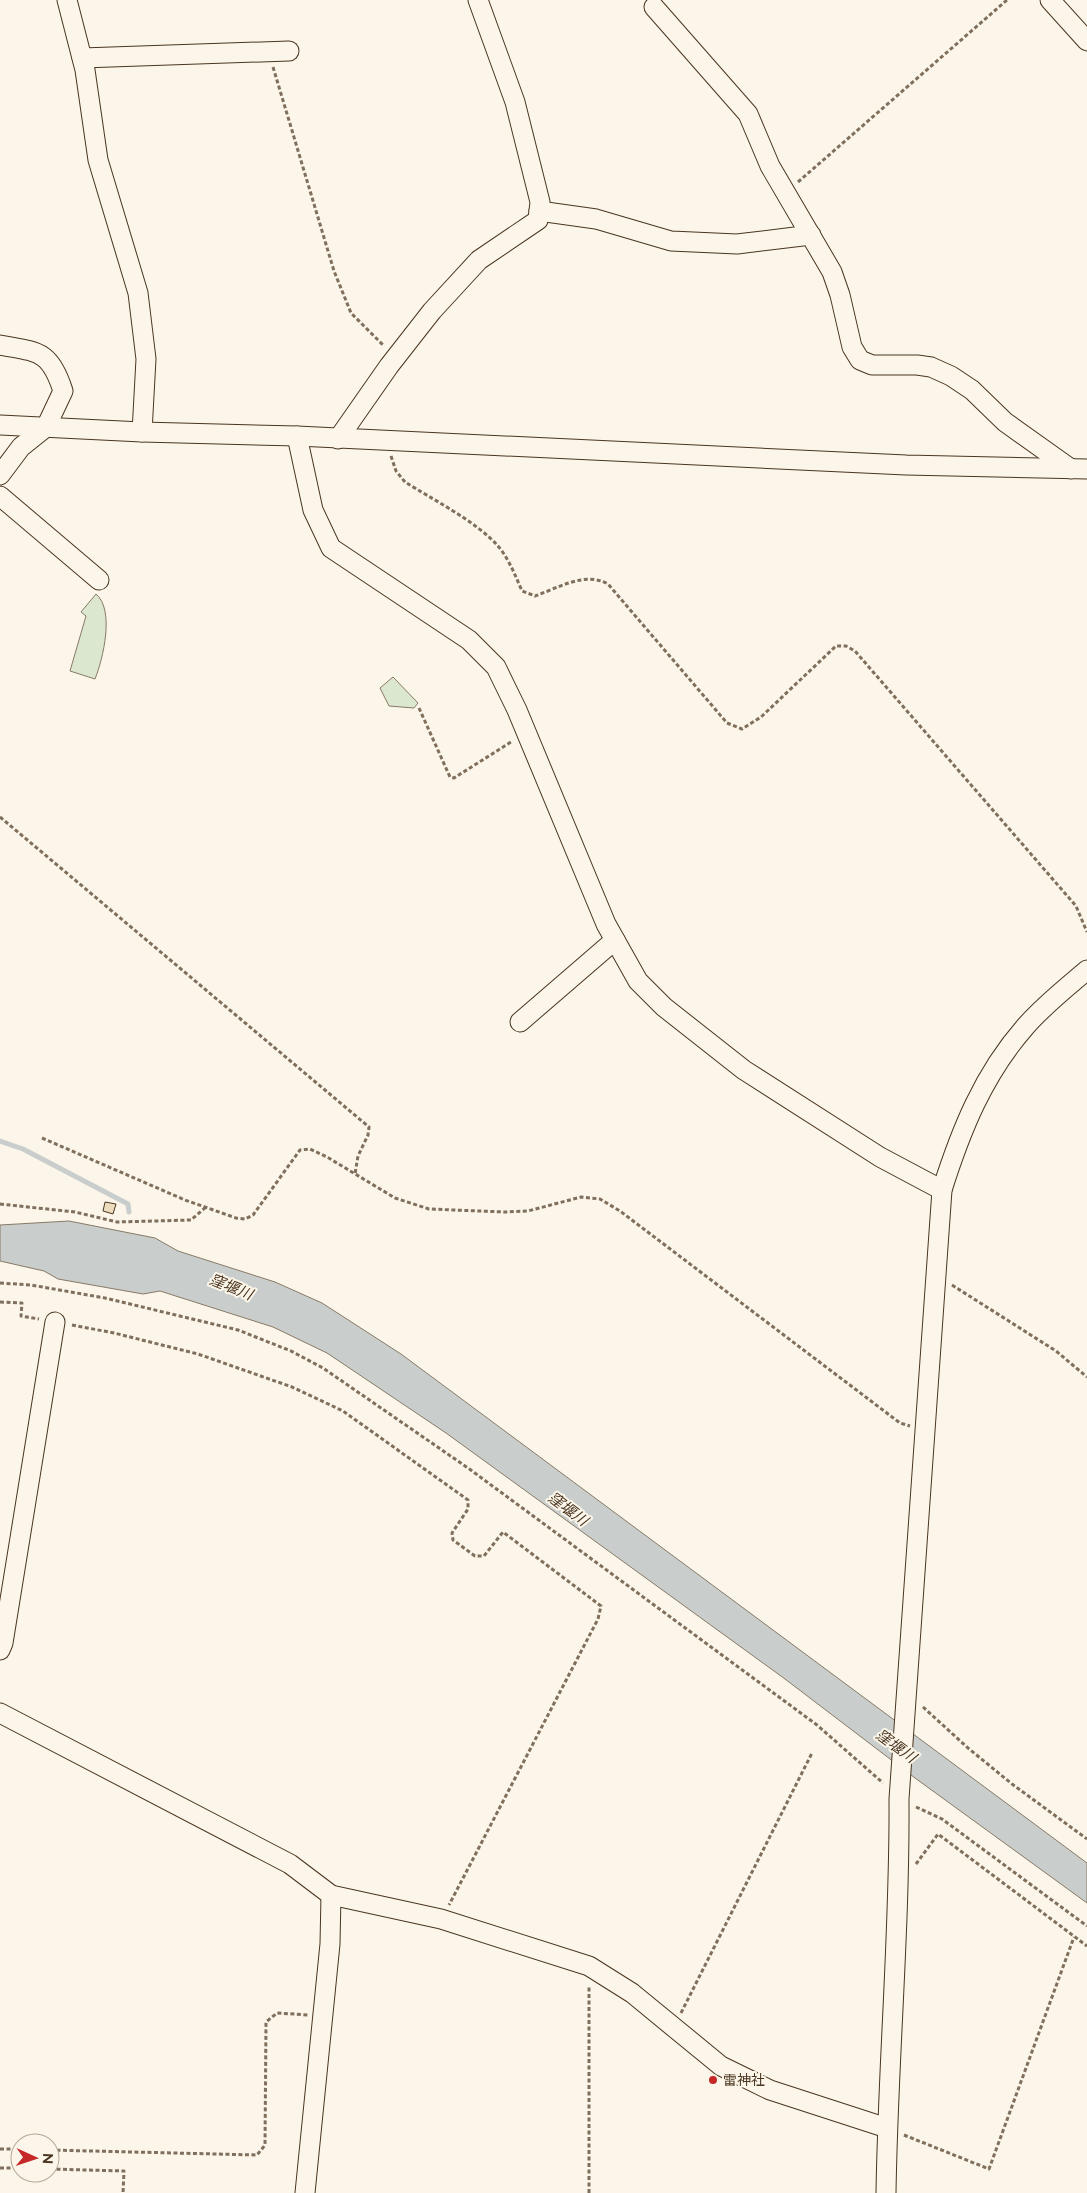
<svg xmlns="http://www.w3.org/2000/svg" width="1087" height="2193" font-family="Raleway,'Noto Sans JP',sans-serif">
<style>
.green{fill:#dce7d0;stroke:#887966}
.water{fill:#c9cecd;stroke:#887966}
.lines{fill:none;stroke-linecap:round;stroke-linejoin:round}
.stream{stroke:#c9cecd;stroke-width:5}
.building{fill:#ecdcbc;stroke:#4a3520}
.minor-casing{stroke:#4a3520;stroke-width:21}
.path{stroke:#7f6f5c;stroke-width:3;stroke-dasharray:4 2.5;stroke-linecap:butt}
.minor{stroke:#fbf6e9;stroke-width:19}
.poi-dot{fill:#c62828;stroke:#fbf6e9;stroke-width:2}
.labels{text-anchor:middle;stroke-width:4;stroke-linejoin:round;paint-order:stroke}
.poi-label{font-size:14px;fill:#4a3520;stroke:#fbf6e9;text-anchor:start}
.water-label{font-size:15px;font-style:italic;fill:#4a3520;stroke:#fbf6e9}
</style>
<rect width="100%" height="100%" fill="#fbf6e9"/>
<g class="green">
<path d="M96,594C115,610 103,659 95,679L70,671L86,616L81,612Z"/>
<polygon points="393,677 418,703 414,708 389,706 380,688"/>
</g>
<polygon class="water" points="69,1221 155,1238 178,1251 275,1282 322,1303 401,1354 1087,1863 1087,1903 915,1778 785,1679 446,1433 327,1353 273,1327 160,1291 143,1294 58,1279 44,1271 0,1261 0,1225"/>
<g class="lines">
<polyline class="stream" points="0,1141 23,1149 128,1204 129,1212"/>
</g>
<polygon class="building" points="105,1202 116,1204 113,1214 103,1211"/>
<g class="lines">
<defs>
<g id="minor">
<polyline points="67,0 85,70 98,160 138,293 146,359 142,432"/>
<polyline points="1050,0 1087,41"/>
<polyline points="654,7 748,114 770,166 832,272 840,295 852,347 860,360 872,365 917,365 931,367 951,376 972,390 1005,422 1071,469"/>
<polyline points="82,58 289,51"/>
<polyline points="539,211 596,219 671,241 737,244 811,235"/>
<path d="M0,345C38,352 50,350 63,391L46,427L21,447L0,475"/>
<polyline points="0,425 142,432 297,436 906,465 1087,469"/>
<polyline points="297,436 313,510 331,548 469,640 496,667 517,710 606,924 638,981 664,1007 744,1070 880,1157 942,1190"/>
<polyline points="338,439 389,366 432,311 479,260 538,220 540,202 515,102 478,0"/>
<polyline points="0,496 99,580"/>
<polyline points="520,1022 615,940"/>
<polyline points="0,1650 3,1643 55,1322"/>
<polyline points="0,1713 290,1864 331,1895 441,1919 589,1966 632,1993 721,2066 770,2090 887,2128"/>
<polyline points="305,2193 330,1944 331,1895"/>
<path d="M886,2193C888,2061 900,1930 899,1799L942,1190C961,1130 983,1075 1025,1027C1043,1006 1066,988 1087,970"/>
</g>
</defs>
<use href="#minor" class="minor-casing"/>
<g class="path">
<polyline points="273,67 334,271 351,313 383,345"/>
<polyline points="798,182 1007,0"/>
<path d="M391,456L396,471L405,482C432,499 477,522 498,546C509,559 515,575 522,591L535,596C558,588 585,571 608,584L727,723L742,729L761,717L836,646H846L855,651L1076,906L1087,932"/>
<polyline points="419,708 450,777 454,778 511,742"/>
<polyline points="0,817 369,1127 368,1135 358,1156 355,1174"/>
<polyline points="42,1138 185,1200 236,1218 245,1219 253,1215 300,1150 310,1149 327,1157 395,1198 429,1209 505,1212 528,1211 581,1197 600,1199 620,1211 900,1423 910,1426"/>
<polyline points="0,1204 75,1212 117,1222 191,1220 206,1207"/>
<polyline points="0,1283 31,1285 105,1298 238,1330 291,1351 323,1368 468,1468 817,1725 883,1783"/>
<polyline points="952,1285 1056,1351 1087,1377"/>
<polyline points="0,1302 22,1303 21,1316 39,1319"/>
<polyline points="72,1325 114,1333 198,1354 292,1387 343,1411 468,1500 468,1509 452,1533 453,1540 475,1556 484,1556 503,1532 601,1606 598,1619 449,1905"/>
<polyline points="923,1707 968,1748 1012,1784 1087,1839"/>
<polyline points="916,1807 942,1819 1087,1926"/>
<polyline points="916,1864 938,1834 1087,1946"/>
<polyline points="681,2013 812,1753"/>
<polyline points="904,2135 989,2169 1074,1937"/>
<polyline points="0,2149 20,2149"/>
<polyline points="50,2150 257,2155 265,2145 266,2022 277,2013 308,2015"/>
<polyline points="0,2168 20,2168"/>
<polyline points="50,2169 124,2171 123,2193"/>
<polyline points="589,2193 589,1987"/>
</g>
<use href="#minor" class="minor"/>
</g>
<circle class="poi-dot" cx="713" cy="2080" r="5"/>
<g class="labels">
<g class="poi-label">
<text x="723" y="2085">雷神社</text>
</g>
<g class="water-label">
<text transform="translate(231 1287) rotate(22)" y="5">窪堰川</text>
<text transform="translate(568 1509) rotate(37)" y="5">窪堰川</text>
<text transform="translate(896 1746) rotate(36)" y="5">窪堰川</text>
</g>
</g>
<g transform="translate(35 2158) rotate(93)"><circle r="24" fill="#fbf6e9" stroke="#b4a999"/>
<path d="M0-4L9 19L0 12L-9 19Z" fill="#c62828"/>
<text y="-8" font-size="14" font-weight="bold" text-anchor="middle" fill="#4a3520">N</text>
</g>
</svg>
